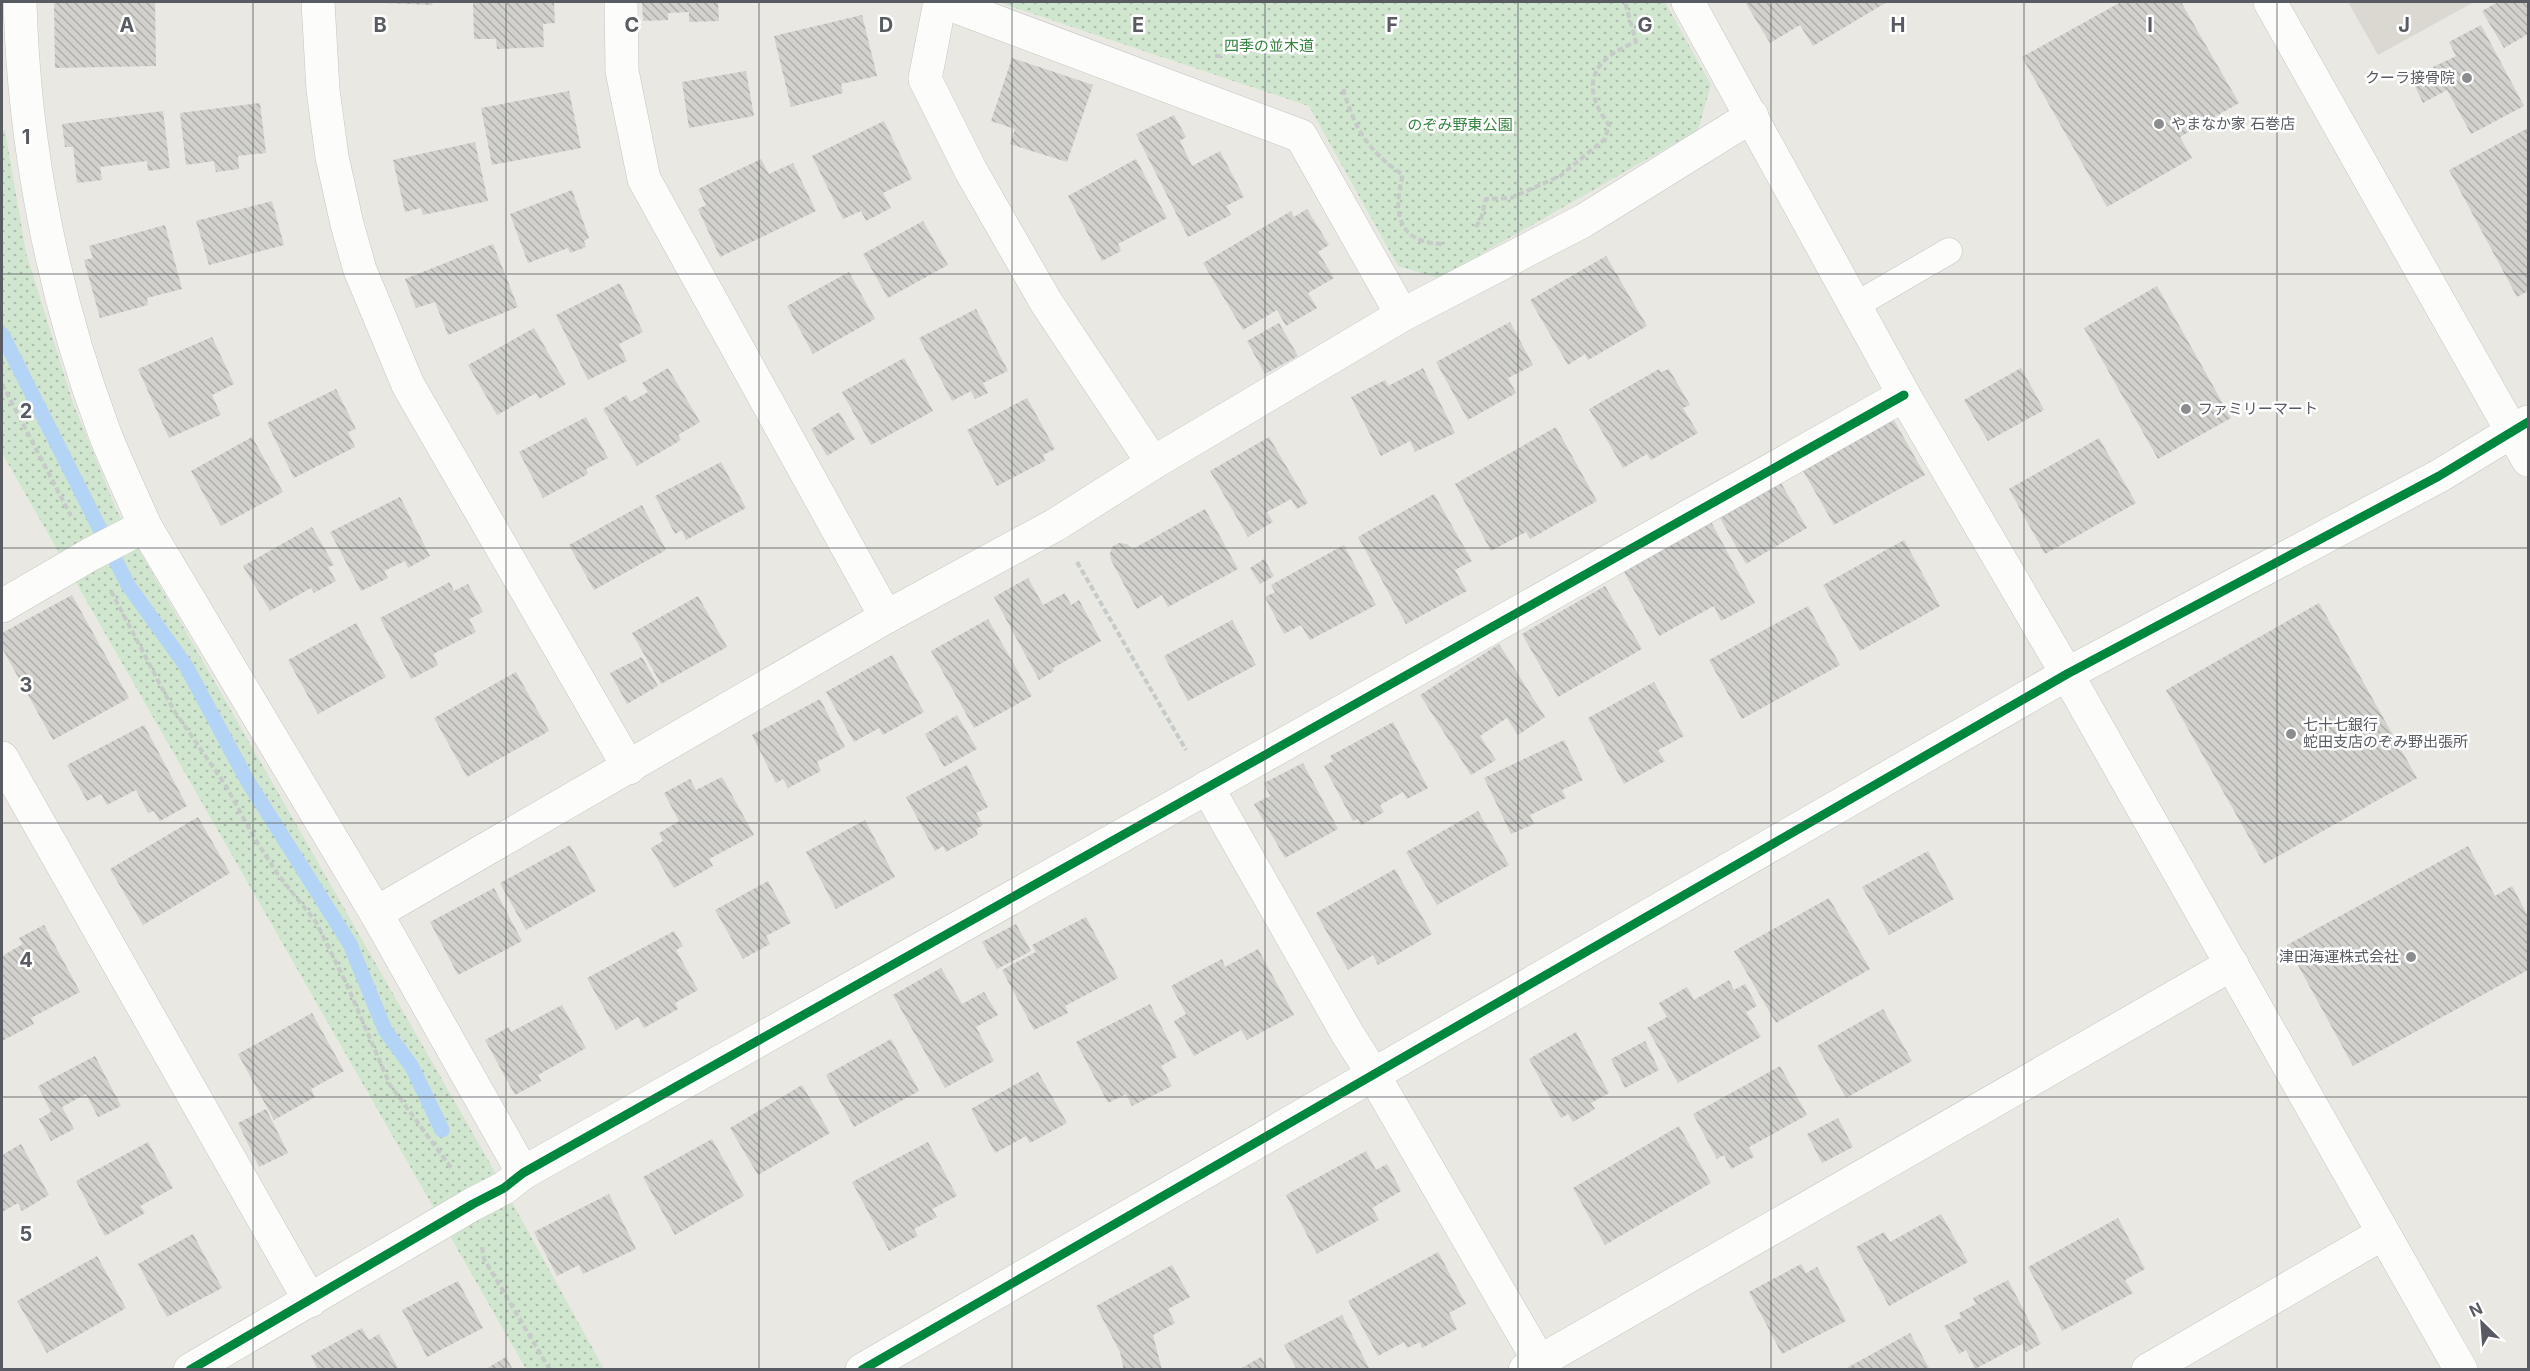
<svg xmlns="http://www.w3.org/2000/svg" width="2530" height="1371" font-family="Inter,'Noto Sans JP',sans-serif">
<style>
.education{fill:#dad8d0}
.green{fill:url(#green-dots)}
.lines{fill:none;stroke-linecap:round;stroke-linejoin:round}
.stream{stroke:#b3d4f6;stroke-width:15}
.building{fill:url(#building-back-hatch)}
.lane-casing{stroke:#c5c6c4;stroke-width:27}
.street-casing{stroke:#c5c6c4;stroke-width:34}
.secondary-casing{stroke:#c6c7c6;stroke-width:34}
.path{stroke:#c6cbc9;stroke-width:4;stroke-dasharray:6 3;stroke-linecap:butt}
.lane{stroke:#fcfcfb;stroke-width:26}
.street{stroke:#fcfcfb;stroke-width:33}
.secondary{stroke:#fcfcfb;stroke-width:33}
.cycleway-casing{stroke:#fff;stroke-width:13}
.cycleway{stroke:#00873e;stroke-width:9}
.grid{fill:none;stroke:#585b61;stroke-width:1.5;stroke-opacity:0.55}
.poi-dot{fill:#8b8c8e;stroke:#fff;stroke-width:2}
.labels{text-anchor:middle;stroke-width:5;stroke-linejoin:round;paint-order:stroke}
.park-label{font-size:15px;fill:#34843f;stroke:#fff}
.poi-label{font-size:15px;fill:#585b61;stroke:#fff;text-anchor:start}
.grid-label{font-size:20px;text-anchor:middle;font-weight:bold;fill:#585b61;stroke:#fff;stroke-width:5;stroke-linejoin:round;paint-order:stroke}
</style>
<defs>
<pattern id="green-dots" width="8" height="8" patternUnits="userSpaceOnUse" patternTransform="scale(1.5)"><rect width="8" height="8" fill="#d0e6cf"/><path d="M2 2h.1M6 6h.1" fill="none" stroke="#acbdab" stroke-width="1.8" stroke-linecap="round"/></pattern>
<pattern id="building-back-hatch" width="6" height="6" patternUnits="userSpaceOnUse" patternTransform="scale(1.5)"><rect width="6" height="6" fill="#d2d1cd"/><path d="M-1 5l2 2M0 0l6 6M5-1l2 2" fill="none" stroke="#adadaa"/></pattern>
</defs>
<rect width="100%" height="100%" fill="#e9e8e2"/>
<polygon class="education" points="2348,2 2474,2 2378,55"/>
<g class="green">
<polygon points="998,2 1665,2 1711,85 1698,130 1439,278 1398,266 1309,106"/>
<polygon points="5,130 26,253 73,403 117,511 504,1188 604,1369 526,1369 2,453 2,131"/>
</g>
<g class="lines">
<polyline class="stream" points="2,334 128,585 186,666 247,780 350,944 385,1030 412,1067 442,1130"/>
</g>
<g class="building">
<polygon points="54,2 155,2 156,66 55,68"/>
<polygon points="384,2 433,2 432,5 384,3"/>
<polygon points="473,2 554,2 555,23 543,24 544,47 497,49 496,39 474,39"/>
<polygon points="642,2 718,2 719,21 689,22 689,12 668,13 668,20 643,21"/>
<polygon points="1745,2 1887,2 1813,46 1800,25 1770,43"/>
<polygon points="2121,2 2181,2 2239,103 2180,137 2192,158 2107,207 2022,57"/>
<polygon points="2498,2 2528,2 2528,34 2504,48 2482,11"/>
<polygon points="862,15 877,76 841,84 843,93 791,107 774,36"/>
<polygon points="2481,25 2524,106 2471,134 2447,90 2423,103 2414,84 2436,72 2433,67 2456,56 2449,42"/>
<polygon points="1012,58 1093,85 1067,162 1010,144 1015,129 991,121"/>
<polygon points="746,71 754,116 689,128 682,82"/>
<polygon points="569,91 581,148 492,165 481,108"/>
<polygon points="260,103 266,153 238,156 239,169 216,172 214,161 186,165 180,113"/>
<polygon points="163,111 170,168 148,171 147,161 100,167 102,180 77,183 73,147 65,147 62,124"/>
<polygon points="1174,115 1186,137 1180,141 1192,166 1220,151 1244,197 1226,206 1231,215 1188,237 1136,134"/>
<polygon points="884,121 912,179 883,193 891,208 866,221 861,211 843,219 812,156"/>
<polygon points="2528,128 2528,291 2517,297 2449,170"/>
<polygon points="475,142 488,201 423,215 421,208 405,212 393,160"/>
<polygon points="761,159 769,174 793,163 816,211 720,257 698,209 706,205 698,189"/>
<polygon points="1136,159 1167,218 1118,244 1121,251 1102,261 1068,196"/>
<polygon points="572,190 589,238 584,241 586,247 570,253 568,248 528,263 510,214"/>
<polygon points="272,201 284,245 209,265 196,221"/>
<polygon points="1307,209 1329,245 1318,252 1334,278 1308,293 1317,308 1286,326 1277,310 1243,330 1203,263 1291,211 1294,217"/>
<polygon points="923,221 948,265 888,298 863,254"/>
<polygon points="165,225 182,289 147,298 148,305 100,318 84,260 93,258 89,246"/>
<polygon points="493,244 518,307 448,335 435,302 416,308 405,279"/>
<polygon points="1606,256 1647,326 1588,360 1585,354 1568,365 1530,300"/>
<polygon points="849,272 875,319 813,354 787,306"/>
<polygon points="620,283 643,332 619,344 627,361 588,380 556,315"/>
<polygon points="2157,286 2231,418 2158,459 2084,328"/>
<polygon points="976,309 1008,371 983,383 988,393 975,399 971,391 952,401 919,338"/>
<polygon points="1510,322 1533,365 1508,378 1516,393 1468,420 1436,362"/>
<polygon points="1279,323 1298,356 1265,374 1247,341"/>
<polygon points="534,328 566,384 539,399 536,393 497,415 468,365"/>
<polygon points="212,337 234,384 212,395 221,415 169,438 138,369"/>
<polygon points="904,358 933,411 871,445 842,392"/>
<polygon points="668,368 700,422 678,435 681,440 637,466 603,409 626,395 630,402 648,392 642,383"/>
<polygon points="1423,368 1455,433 1415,452 1410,441 1381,456 1351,397 1385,380 1388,386"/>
<polygon points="2021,368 2044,410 1988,441 1964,400"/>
<polygon points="1659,369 1661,372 1669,369 1690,405 1683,408 1698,433 1651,460 1647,454 1623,468 1589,409"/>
<polygon points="336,389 356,429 348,432 355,447 294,478 267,423"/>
<polygon points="1027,398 1055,449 1043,455 1045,461 997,486 967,430"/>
<polygon points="839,412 855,439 827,456 811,429"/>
<polygon points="586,417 608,458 586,469 588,474 543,498 519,452"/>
<polygon points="1892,417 1925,475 1834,525 1801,467"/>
<polygon points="1556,427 1597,501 1530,539 1526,532 1491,551 1455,484"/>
<polygon points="252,437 283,492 221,526 191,471"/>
<polygon points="1269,437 1308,503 1297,509 1291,499 1267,512 1273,522 1248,537 1210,471"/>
<polygon points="2099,438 2136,503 2045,554 2009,489"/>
<polygon points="721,462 746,508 686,540 682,530 675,534 655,496"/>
<polygon points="1781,483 1807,528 1746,564 1720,518"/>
<polygon points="1434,494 1472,561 1455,570 1467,591 1406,624 1358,537"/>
<polygon points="400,497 430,556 408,568 405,561 384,571 388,578 361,591 330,532"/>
<polygon points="642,505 666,550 594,590 569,545"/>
<polygon points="1205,509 1238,569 1168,607 1162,595 1137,609 1111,560 1110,554 1112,547 1119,543 1127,544 1133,549"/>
<polygon points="1710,520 1755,603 1721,621 1714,606 1659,636 1622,568"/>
<polygon points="312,527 334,565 328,567 336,581 314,593 311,588 270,611 243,566"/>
<polygon points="1904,540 1940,606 1860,651 1823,585"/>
<polygon points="1344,545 1376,605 1310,640 1301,625 1284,634 1265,597 1275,592 1271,585"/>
<polygon points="1264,559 1274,576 1260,584 1250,568"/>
<polygon points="1028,578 1043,605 1065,593 1071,605 1079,600 1101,641 1053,668 1054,671 1039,680 994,597"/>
<polygon points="450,582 454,591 468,584 483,612 469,619 476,632 433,654 438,665 411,679 380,618"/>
<polygon points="1605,586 1642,649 1558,697 1522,634"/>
<polygon points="72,595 129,698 53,740 2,648 2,633"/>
<polygon points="698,596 727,647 661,684 632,633"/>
<polygon points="2319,603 2417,778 2264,864 2166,690"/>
<polygon points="1808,606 1840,665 1742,719 1709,660"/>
<polygon points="988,619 1032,696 974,728 931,651"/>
<polygon points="1232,620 1256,665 1188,701 1164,656"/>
<polygon points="356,623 386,677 318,714 288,660"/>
<polygon points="1499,644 1545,717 1518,735 1507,718 1480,736 1496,760 1471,775 1420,695"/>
<polygon points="892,655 924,712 883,735 879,728 854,742 826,692"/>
<polygon points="642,657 658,686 627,704 610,673"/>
<polygon points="516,672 549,731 467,777 434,718"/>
<polygon points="1654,682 1684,736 1658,750 1665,761 1624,784 1588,718"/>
<polygon points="820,699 845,747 817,762 821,771 788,788 783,779 776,783 752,735"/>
<polygon points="957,715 977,749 944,767 925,734"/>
<polygon points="1393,722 1428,788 1407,799 1403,792 1380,805 1384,812 1361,825 1358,819 1353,821 1324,766 1333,761 1330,756"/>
<polygon points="144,725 187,806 160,821 154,811 148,813 136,790 107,805 101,794 87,801 67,765"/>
<polygon points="1564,740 1583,780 1562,790 1566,798 1530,815 1534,824 1511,834 1484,778"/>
<polygon points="1303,763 1338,829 1285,858 1254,804 1270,796 1264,783"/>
<polygon points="967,765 988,807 976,813 983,825 976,829 978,835 946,852 943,846 935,851 906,797"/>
<polygon points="722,777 754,835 709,859 713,866 674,888 651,848 663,841 659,833 679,821 664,793 690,779 696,790"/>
<polygon points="1478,811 1509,865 1437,905 1406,852"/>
<polygon points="198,817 230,873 143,925 110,869"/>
<polygon points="865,820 895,877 836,909 806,852"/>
<polygon points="570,845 596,891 526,930 500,883"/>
<polygon points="2468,846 2495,896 2512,886 2528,916 2528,970 2353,1066 2287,945"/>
<polygon points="1928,851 1954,899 1889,935 1862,887"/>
<polygon points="1395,869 1432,934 1378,965 1373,955 1348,970 1316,913"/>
<polygon points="768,881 791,923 766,936 770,944 743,959 715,910"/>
<polygon points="494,888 522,941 458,975 430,922"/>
<polygon points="1829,898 1870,969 1776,1023 1734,951"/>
<polygon points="1086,917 1118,978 1065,1006 1068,1013 1034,1030 1002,970 1036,952 1032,945"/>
<polygon points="1016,924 1031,951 997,969 982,942"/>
<polygon points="44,925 80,992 31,1018 34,1024 2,1041 2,956 23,944 19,938"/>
<polygon points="674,931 683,946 676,950 698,990 675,1003 678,1009 644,1028 638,1017 616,1030 587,978"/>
<polygon points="1258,949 1294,1015 1247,1040 1241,1030 1194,1056 1174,1021 1186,1014 1171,986 1222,959 1225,967"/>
<polygon points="941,968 962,1004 984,992 998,1015 976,1027 994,1061 945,1088 893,995"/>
<polygon points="1729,980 1734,990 1745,984 1757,1006 1746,1012 1761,1037 1678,1083 1647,1028 1667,1017 1659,1003 1687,987 1694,1000"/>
<polygon points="1150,1004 1177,1057 1161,1066 1172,1086 1132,1106 1126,1094 1108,1103 1076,1042"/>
<polygon points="562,1005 586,1048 538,1075 541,1081 515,1095 485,1040 509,1027 511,1032"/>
<polygon points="1883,1009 1912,1061 1846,1098 1817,1046"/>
<polygon points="312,1013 344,1071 311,1089 315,1097 274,1120 238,1054"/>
<polygon points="1576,1032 1609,1093 1591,1103 1595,1109 1573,1122 1568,1114 1561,1118 1529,1059"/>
<polygon points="891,1039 919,1091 854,1127 826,1075"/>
<polygon points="1645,1041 1659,1070 1625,1088 1611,1059"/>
<polygon points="95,1056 121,1106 98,1117 86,1094 62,1107 74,1129 51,1141 39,1119 51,1112 38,1086"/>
<polygon points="1780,1066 1807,1115 1749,1147 1754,1157 1731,1169 1724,1155 1717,1159 1693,1114"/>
<polygon points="1038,1072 1067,1123 1030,1143 1026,1136 995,1153 971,1109"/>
<polygon points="802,1085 830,1133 758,1175 730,1128"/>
<polygon points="266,1109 288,1153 259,1167 238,1123"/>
<polygon points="1838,1118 1853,1147 1822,1163 1807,1134"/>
<polygon points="1679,1126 1711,1183 1605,1245 1573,1188"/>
<polygon points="712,1139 744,1196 675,1235 643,1177"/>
<polygon points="148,1142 173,1188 140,1206 145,1213 105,1236 76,1181"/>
<polygon points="928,1142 957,1196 932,1209 937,1217 914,1229 918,1236 889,1251 852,1182"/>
<polygon points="21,1144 49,1195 22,1211 18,1203 2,1212 2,1155"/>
<polygon points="1366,1151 1376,1170 1387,1164 1401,1191 1372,1208 1379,1220 1317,1254 1286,1195"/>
<polygon points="609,1194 636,1249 583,1274 579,1265 557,1276 534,1232"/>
<polygon points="1941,1214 1968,1262 1889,1306 1856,1247 1884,1232 1890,1242"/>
<polygon points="2118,1218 2145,1269 2125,1280 2133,1293 2062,1331 2028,1267"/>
<polygon points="193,1234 222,1288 167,1317 138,1264"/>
<polygon points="1438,1252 1466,1304 1449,1313 1457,1329 1422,1348 1420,1342 1407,1348 1404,1342 1378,1356 1348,1301"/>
<polygon points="97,1256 126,1308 47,1353 17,1301"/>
<polygon points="1801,1264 1806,1273 1817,1267 1846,1321 1782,1354 1749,1292"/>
<polygon points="1172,1265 1190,1297 1168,1309 1175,1323 1153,1335 1162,1370 1124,1370 1120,1352 1096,1306"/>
<polygon points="2008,1280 2041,1344 2026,1352 2022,1344 1975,1369 1966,1350 1959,1354 1944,1326 1961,1318 1959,1313 1976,1304 1973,1298"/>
<polygon points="458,1281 483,1328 427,1357 402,1310"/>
<polygon points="1342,1315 1369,1368 1297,1370 1284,1345"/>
<polygon points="362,1328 369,1340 379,1334 399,1370 318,1370 311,1356"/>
<polygon points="1910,1333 1930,1370 1843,1370"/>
<polygon points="506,1357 513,1370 484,1370"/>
<polygon points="1261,1357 1268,1370 1238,1370"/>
</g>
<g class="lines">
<defs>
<polyline id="lane" points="1856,305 1949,251"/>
<g id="street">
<path d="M20,2C24,148 53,296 105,434C117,465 132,495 145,526L376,913L523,1173"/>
<polyline points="318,2 323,90 332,157 347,224 360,270 408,385 629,768"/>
<polyline points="621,2 622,71 644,179 886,617"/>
<polyline points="940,2 925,79 971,171 1046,302 1153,463"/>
<polyline points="944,2 1301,136 1402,315"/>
<polyline points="1688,2 1904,395 2067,674 2461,1370"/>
<polyline points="2,606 91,554 145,526"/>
<polyline points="2,758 310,1301"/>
<polyline points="1207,787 1347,1033 1373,1074 1539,1361"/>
<polyline points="376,913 886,617 1055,525 1153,463 1402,315 1583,221 1752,116"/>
<polyline points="190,1370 473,1204 504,1188 523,1173 1904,395"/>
<polyline points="1525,1370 2232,964"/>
<polyline points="2148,1370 2382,1234"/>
</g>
<g id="secondary">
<polyline points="2270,2 2528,460"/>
<polyline points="862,1370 2067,674 2439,476 2528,422"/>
</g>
</defs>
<use href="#lane" class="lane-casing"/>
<use href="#street" class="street-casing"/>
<use href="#secondary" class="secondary-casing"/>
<g class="path">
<polyline points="1215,56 1220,56 1246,40"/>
<path d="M1343,89C1355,129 1367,150 1403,175C1392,213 1398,244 1445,244"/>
<path d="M1476,227L1481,219L1486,199L1511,198L1560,176L1605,139L1609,125C1579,85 1592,59 1636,42L1625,2"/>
<polyline points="2,384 71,516"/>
<polyline points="1077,562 1186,750"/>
<polyline points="111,591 173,709 226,786 255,839 279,876 316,922 347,985 390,1085 452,1169"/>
<polyline points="482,1247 484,1259 550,1370"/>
</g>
<use href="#lane" class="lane"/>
<use href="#street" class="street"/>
<use href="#secondary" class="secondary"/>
<defs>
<g id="cycleway">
<polyline points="190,1370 473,1204 504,1188 523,1173 1904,395"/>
<polyline points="862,1370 2067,674 2439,476 2528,422"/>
</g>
</defs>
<use href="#cycleway" class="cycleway-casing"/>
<use href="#cycleway" class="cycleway"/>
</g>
<path class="grid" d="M253,2V1370M506,2V1370M759,2V1370M1012,2V1370M1265,2V1370M1518,2V1370M1771,2V1370M2024,2V1370M2277,2V1370M2,274H2528M2,548H2528M2,823H2528M2,1097H2528"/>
<g class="poi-dot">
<circle cx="2467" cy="78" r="6"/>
<circle cx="2159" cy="124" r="6"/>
<circle cx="2186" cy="409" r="6"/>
<circle cx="2291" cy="734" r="6"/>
<circle cx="2411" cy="957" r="6"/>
</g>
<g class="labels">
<g class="park-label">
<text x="1269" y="51">四季の並木道</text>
<text x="1460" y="130">のぞみ野東公園</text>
</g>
<g class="poi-label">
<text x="2455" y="83" text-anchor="end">クーラ接骨院</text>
<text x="2171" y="129">やまなか家 石巻店</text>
<text x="2198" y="414">ファミリーマート</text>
<text x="2303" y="730">七十七銀行<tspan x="2303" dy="17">蛇田支店のぞみ野出張所</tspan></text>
<text x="2399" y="962" text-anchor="end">津田海運株式会社</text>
</g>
</g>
<g class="grid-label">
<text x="127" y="32">A</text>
<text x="380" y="32">B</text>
<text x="632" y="32">C</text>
<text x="886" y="32">D</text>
<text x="1138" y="32">E</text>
<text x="1392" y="32">F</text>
<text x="1645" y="32">G</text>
<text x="1898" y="32">H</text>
<text x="2150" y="32">I</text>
<text x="2404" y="32">J</text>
<text x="26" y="144">1</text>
<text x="26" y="418">2</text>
<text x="26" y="692">3</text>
<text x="26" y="967">4</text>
<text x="26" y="1241">5</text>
</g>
<rect width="2530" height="1371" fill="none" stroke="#585b61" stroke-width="6"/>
<g transform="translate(2482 1323) rotate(335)" stroke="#ffffff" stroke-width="4.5" paint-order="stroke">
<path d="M0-4.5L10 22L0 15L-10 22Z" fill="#585b61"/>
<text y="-9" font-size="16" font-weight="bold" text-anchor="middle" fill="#585b61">N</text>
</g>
</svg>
